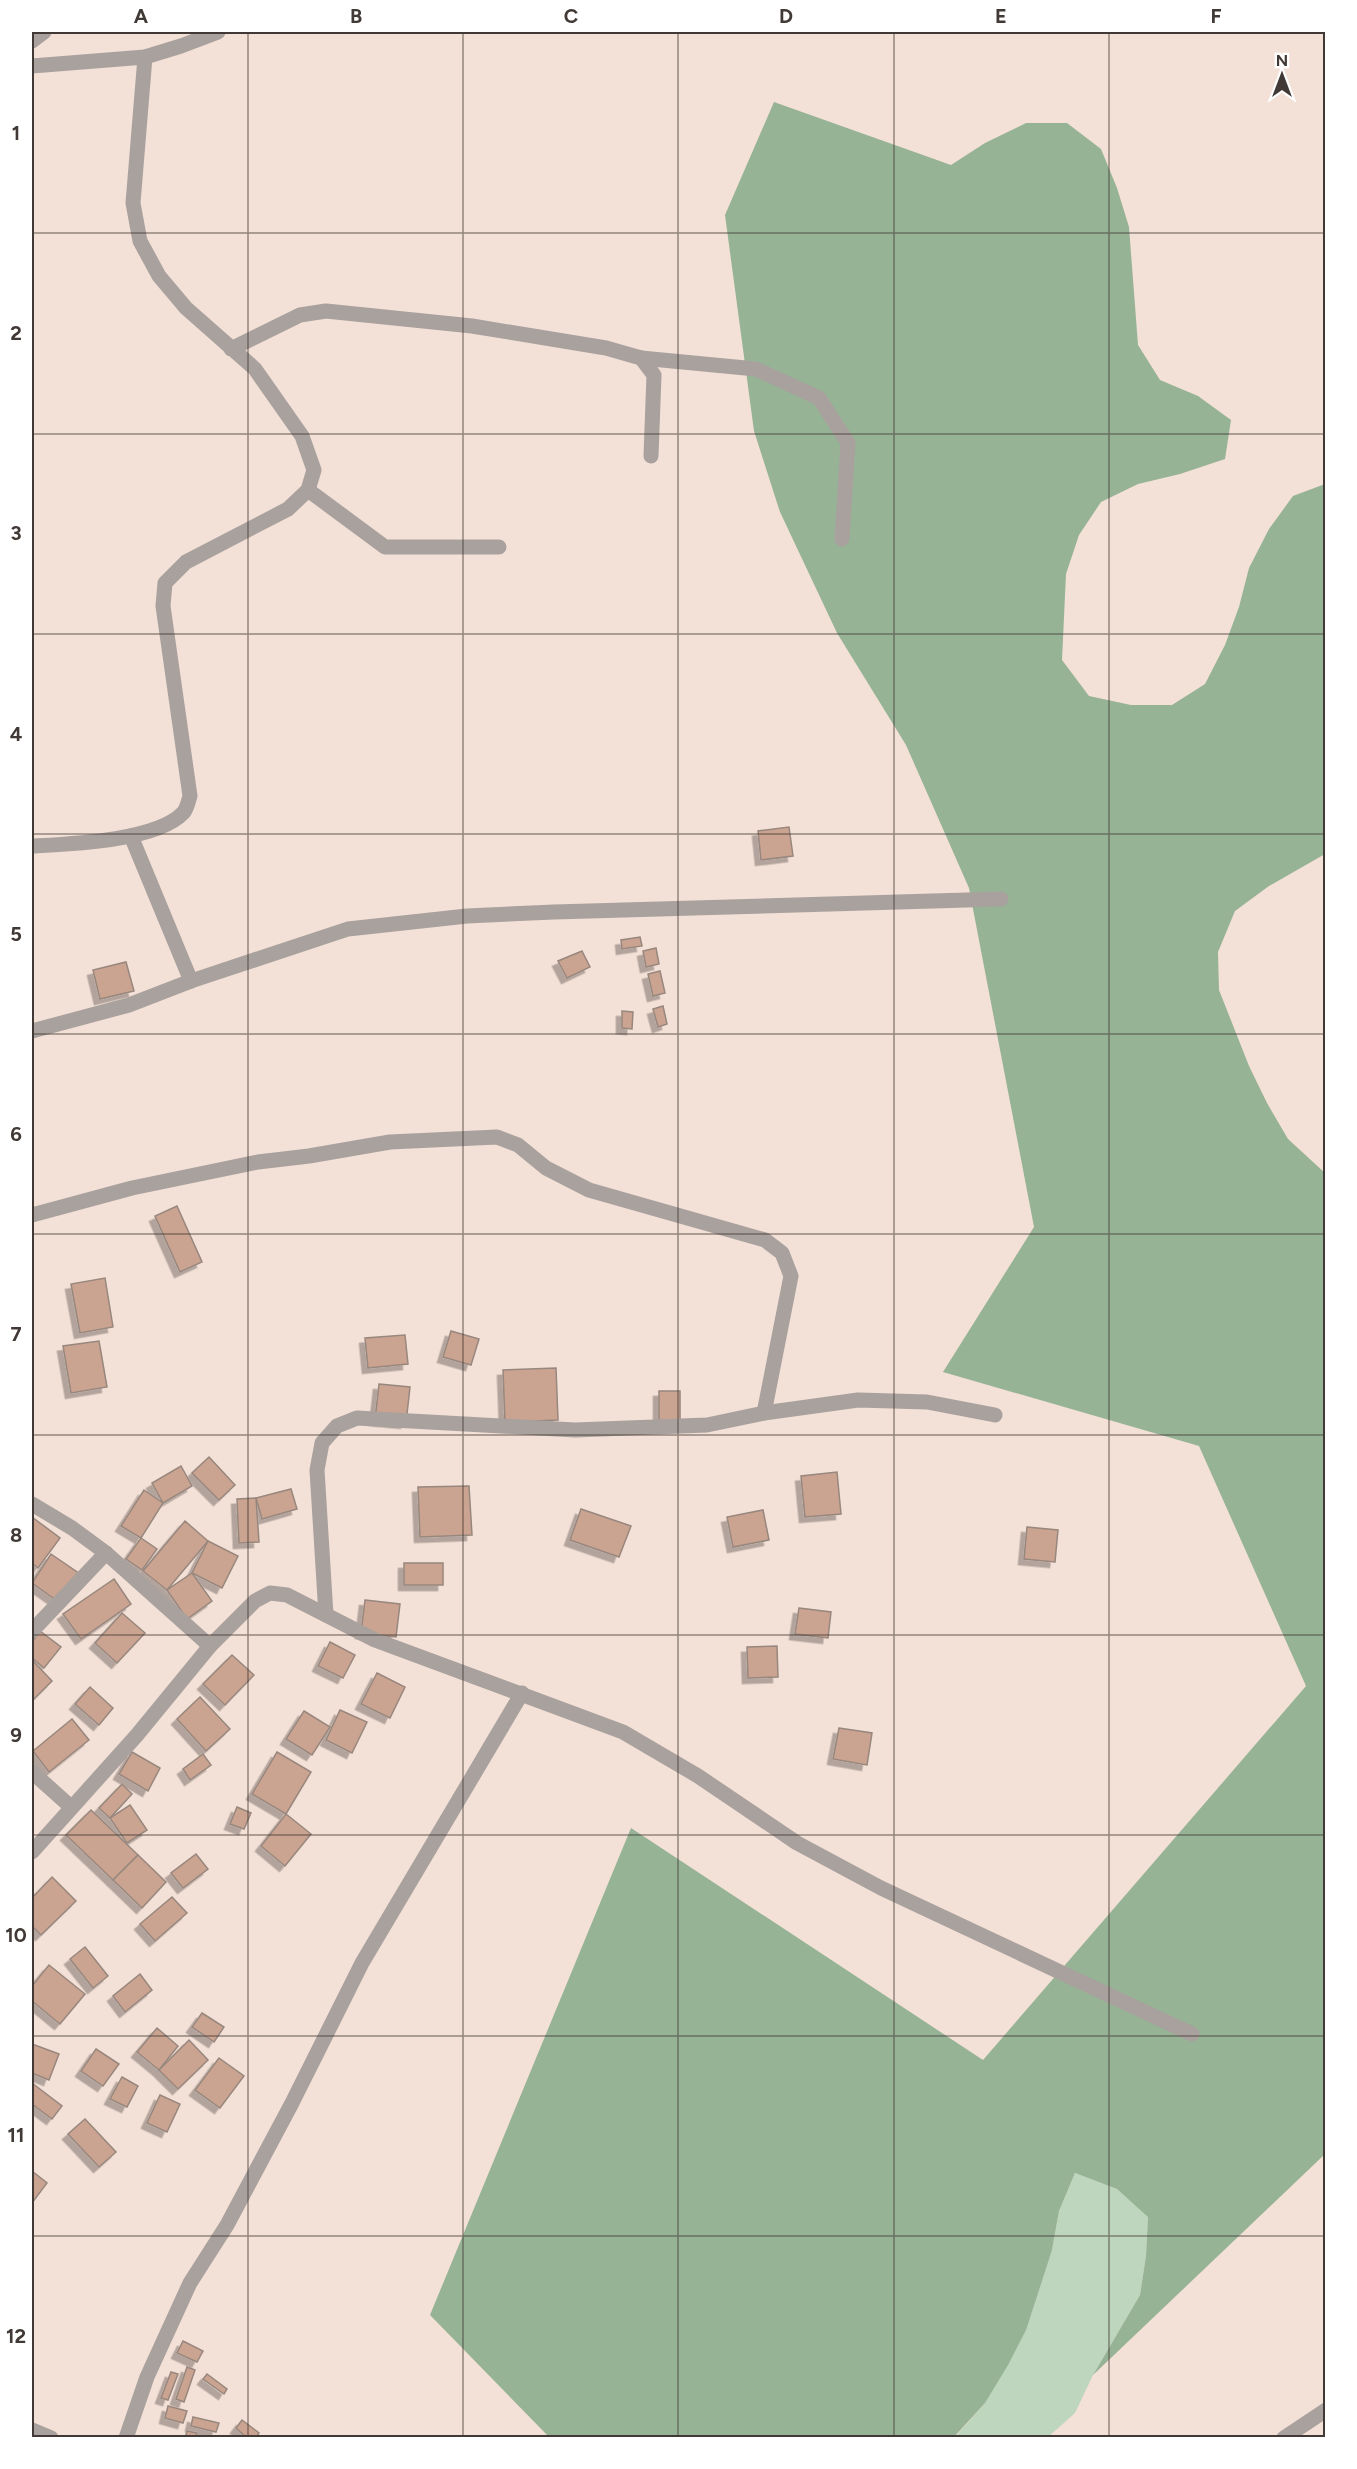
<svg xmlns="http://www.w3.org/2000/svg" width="1357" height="2469" font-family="Figtree,sans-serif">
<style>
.green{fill:#bed6bd}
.forest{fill:#96b396}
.building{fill:#caa490;stroke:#98877e;stroke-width:1.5;filter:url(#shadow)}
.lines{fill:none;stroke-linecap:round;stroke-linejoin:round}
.minor{stroke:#a9a19d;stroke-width:15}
.tertiary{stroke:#a9a19d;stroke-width:15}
.grid{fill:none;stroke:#413935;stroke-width:1.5;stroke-opacity:0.55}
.neatline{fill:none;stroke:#413935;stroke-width:2}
.grid-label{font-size:20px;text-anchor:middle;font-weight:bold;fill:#413935}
</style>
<defs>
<filter id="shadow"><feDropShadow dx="-5.5" dy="5.5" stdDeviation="0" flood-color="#0004"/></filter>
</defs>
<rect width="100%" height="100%" fill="#f3e0d6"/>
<polygon class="green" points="1075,2173 1117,2189 1148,2216 1146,2256 1140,2295 1093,2375 1075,2413 1048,2437 954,2438 985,2403 1038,2287 1052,2250 1059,2211"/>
<polygon class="forest" points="774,102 951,165 985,143 1026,123 1067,123 1101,149 1117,188 1129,227 1138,345 1160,380 1198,396 1231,420 1225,459 1180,474 1138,484 1101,502 1079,535 1066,574 1062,660 1089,696 1131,705 1172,705 1205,684 1225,645 1239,607 1249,568 1269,529 1293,496 1325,484 1325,854 1269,886 1235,911 1218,952 1219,990 1249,1066 1267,1103 1288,1139 1325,1173 1325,2154 1093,2375 1140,2295 1146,2256 1148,2217 1117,2189 1075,2173 1059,2211 1052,2250 1026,2330 1008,2365 985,2403 954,2437 549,2437 430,2315 631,1828 983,2060 1306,1686 1199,1446 943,1372 1034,1227 969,888 906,745 837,633 780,512 754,431 725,215"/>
<g class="building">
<polygon points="789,827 793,856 761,860 758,831"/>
<polygon points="640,937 642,946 622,949 621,940"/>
<polygon points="656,948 659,964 646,967 643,951"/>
<polygon points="582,951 590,967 567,978 558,961"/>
<polygon points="126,962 134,991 100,999 93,970"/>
<polygon points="660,971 665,993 653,996 648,974"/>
<polygon points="663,1006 667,1024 658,1027 653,1009"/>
<polygon points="622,1011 633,1012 632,1029 622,1028"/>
<polygon points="177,1206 202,1262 180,1272 155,1216"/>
<polygon points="105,1278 113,1327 80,1333 71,1284"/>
<polygon points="451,1331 479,1339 471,1365 443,1357"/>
<polygon points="405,1335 408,1364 368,1368 365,1338"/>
<polygon points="99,1341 107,1387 71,1393 63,1346"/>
<polygon points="556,1368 558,1420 505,1422 503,1370"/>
<polygon points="379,1384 410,1387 406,1423 375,1420"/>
<rect x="659" y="1391" width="21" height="34"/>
<polygon points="209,1457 235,1485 219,1500 192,1473"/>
<polygon points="181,1466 192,1486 163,1503 152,1483"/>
<polygon points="837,1472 841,1514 805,1517 801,1476"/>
<polygon points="469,1486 472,1535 420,1537 418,1487"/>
<polygon points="291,1489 297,1509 262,1519 256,1498"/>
<polygon points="144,1490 163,1503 141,1538 121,1526"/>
<polygon points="256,1498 259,1542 239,1543 237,1499"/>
<polygon points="581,1509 631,1526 619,1557 570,1540"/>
<polygon points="763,1510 769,1540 733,1547 727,1517"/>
<polygon points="32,1517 60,1538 38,1568 32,1563"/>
<polygon points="185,1521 208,1541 167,1590 143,1571"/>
<polygon points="1027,1527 1058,1530 1055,1562 1024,1559"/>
<polygon points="141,1538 157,1549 142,1570 126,1559"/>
<polygon points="208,1541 238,1556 222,1588 192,1573"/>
<polygon points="51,1554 80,1574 60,1603 32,1583"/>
<rect x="404" y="1563" width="39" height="22"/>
<polygon points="192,1573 212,1601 187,1619 167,1590"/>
<polygon points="114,1579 131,1604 81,1639 63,1614"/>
<polygon points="365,1600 400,1604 396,1637 361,1633"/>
<polygon points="799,1608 831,1612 828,1638 795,1634"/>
<polygon points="122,1613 145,1633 117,1663 95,1643"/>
<polygon points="40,1631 61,1647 44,1668 32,1658 32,1642"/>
<polygon points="330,1642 355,1655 343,1678 318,1666"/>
<polygon points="777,1646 778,1677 748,1678 747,1647"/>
<polygon points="232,1655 254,1675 225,1705 203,1684"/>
<polygon points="32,1660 52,1681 32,1701"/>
<polygon points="377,1673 405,1687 390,1718 361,1704"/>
<polygon points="90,1687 113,1708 99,1725 75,1704"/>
<polygon points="200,1697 230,1729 206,1751 177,1719"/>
<polygon points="340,1710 367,1722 352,1753 326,1740"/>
<polygon points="304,1711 330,1727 312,1755 286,1739"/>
<polygon points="72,1719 89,1740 49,1772 33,1751"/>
<polygon points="839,1728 872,1733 867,1765 833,1759"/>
<polygon points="132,1752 160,1768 148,1791 119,1774"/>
<polygon points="277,1752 311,1772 286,1814 252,1794"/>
<polygon points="203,1754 211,1765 190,1780 183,1769"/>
<polygon points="122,1784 132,1794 110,1818 99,1808"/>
<polygon points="130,1805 147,1830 127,1843 110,1818"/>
<polygon points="237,1807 251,1813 244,1829 230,1824"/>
<polygon points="91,1810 138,1855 113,1880 66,1835"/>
<polygon points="286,1814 311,1834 285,1866 261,1846"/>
<polygon points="196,1854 208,1869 183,1888 171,1873"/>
<polygon points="138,1855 166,1882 142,1908 113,1880"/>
<polygon points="52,1877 76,1901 41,1935 32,1926 32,1898"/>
<polygon points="172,1897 187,1913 155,1941 140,1924"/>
<polygon points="85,1947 108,1976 93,1988 70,1959"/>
<polygon points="49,1965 85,1994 60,2024 32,2001 32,1986"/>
<polygon points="140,1974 152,1990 125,2012 113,1996"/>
<polygon points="202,2013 224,2027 214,2042 192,2027"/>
<polygon points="157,2028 178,2046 159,2070 137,2052"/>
<polygon points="189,2040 208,2060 178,2089 159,2070"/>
<polygon points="32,2044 59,2054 49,2080 32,2073"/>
<polygon points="96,2049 119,2064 103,2086 81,2071"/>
<polygon points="219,2058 244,2076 220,2108 195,2090"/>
<polygon points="122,2077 138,2086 127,2107 110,2099"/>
<polygon points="32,2083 62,2106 52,2119 32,2104"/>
<polygon points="160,2095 180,2104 167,2132 147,2123"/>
<polygon points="85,2119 116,2152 99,2167 68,2134"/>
<polygon points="32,2171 47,2183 32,2203"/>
<polygon points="183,2341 203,2351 197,2362 177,2353"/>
<polygon points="187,2367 195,2370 184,2402 176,2399"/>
<polygon points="171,2372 178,2374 168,2400 161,2398"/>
<polygon points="207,2374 227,2389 224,2394 203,2379"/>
<polygon points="168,2406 187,2411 183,2423 165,2418"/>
<polygon points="193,2417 219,2423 216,2432 191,2426"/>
<polygon points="242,2420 259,2433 256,2438 247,2438 236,2428"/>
<polygon points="187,2431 197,2433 196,2438 185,2438"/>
</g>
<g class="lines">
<g class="minor">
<polyline points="32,41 44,32"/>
<polyline points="32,66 145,57 181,46 218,32"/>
<polyline points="231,349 300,315 326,311 472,326 606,348 641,358 654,375 651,456"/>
<polyline points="641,358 756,369 819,398 848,443 842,539"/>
<polyline points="308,490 385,547 499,547"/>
<polyline points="131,836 191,981"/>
<path d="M32,846C70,844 156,841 183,813C187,809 188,802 190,796L163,606L165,583L186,562L288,509L308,490L314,470L302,436L255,369L186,308L159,276L140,241L133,203L145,57"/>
<polyline points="32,1031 129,1005 191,981 348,929 467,916 554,912 1001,899"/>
<polyline points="32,1215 132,1188 258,1162 309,1156 390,1142 497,1137 518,1145 546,1168 589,1190 765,1240 782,1253 791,1276 764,1413"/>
<polyline points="32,1504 72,1528 106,1553 210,1646"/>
<polyline points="326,1615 317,1470 322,1443 337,1426 357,1418 575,1430 707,1425 764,1413 858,1400 927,1402 995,1415"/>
<polyline points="32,1631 106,1553"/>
<polyline points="32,1772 71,1807"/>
<polyline points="32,1852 137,1735 210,1646 255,1601 270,1593 287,1595 375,1640 623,1732 698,1776 797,1843 881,1888 1192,2034"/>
<polyline points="126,2438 147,2377 190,2283 227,2225 292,2103 362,1963 522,1693"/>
<polyline points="1284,2438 1326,2410"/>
</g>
<polyline class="tertiary" points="32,2430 51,2438"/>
</g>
<path class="grid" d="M248,32V2438M463,32V2438M678,32V2438M894,32V2438M1109,32V2438M32,233H1326M32,434H1326M32,634H1326M32,834H1326M32,1034H1326M32,1234H1326M32,1435H1326M32,1635H1326M32,1835H1326M32,2036H1326M32,2236H1326"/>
<rect width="1357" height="2469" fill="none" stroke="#ffffff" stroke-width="66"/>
<g transform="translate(1282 75)" stroke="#ffffff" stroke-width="4.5" paint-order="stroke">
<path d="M0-4.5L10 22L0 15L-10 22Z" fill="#413935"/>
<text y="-9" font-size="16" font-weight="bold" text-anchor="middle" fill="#413935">N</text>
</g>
<rect x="33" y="33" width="1291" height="2403" class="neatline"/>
<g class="grid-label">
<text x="141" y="23">A</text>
<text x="356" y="23">B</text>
<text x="571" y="23">C</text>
<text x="786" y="23">D</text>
<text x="1001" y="23">E</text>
<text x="1216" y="23">F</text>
<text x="16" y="140">1</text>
<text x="16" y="340">2</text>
<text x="16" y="540">3</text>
<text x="16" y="741">4</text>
<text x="16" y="941">5</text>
<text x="16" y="1141">6</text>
<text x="16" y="1341">7</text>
<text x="16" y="1542">8</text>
<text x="16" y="1742">9</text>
<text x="16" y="1942">10</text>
<text x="16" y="2142">11</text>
<text x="16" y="2343">12</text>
</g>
</svg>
